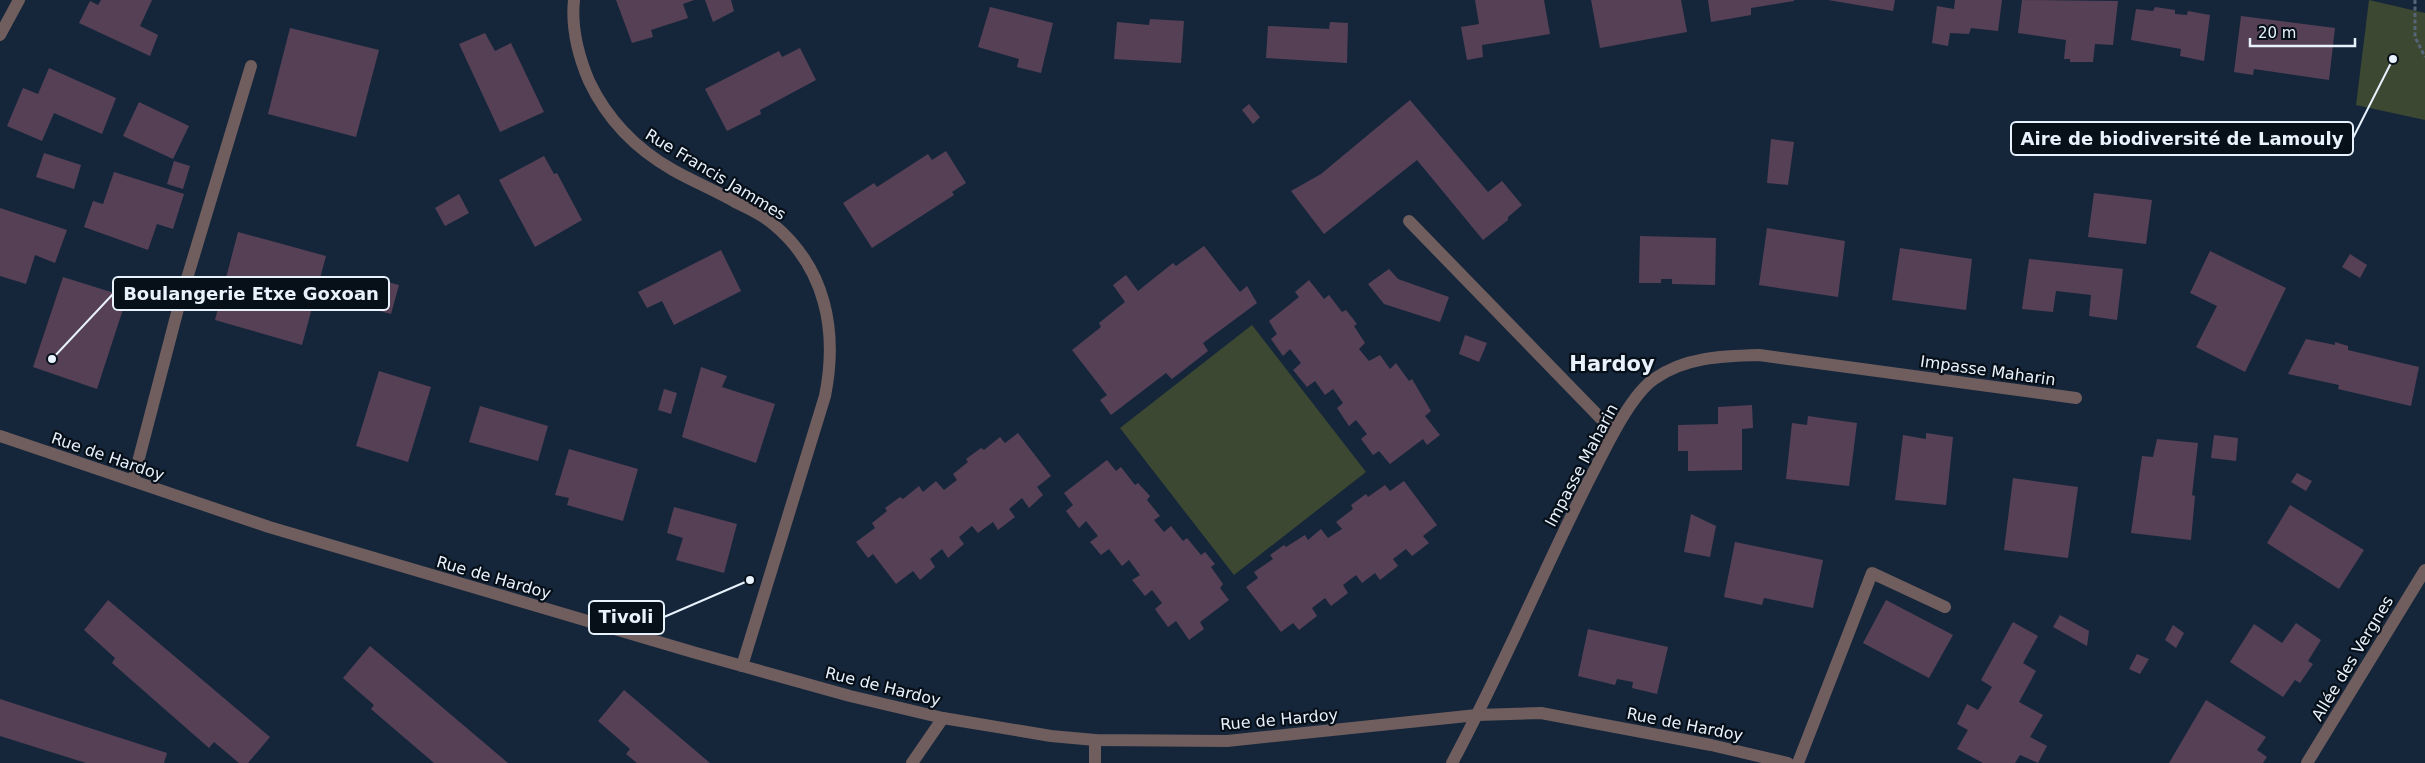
<svg xmlns="http://www.w3.org/2000/svg" width="2425" height="763" font-family="'DejaVu Sans',sans-serif">
<style>
.green{fill:#3c4831}
.building{fill:#564056}
.lines{fill:none;stroke-linecap:round;stroke-linejoin:round}
.path{stroke:#556476;stroke-width:3;stroke-dasharray:4 2.5;stroke-linecap:butt}
.minor{stroke:#705d5d;stroke-width:12}
.labels{text-anchor:middle;stroke-width:4.5;stroke-linejoin:round;paint-order:stroke}
.street-label{font-size:16px;fill:#e8f2fd;stroke:#070f18}
.district-label{font-size:21px;font-weight:bold;fill:#e8f2fd;stroke:#070f18}
.leader{fill:none;stroke:#e8f2fd;stroke-width:2}
.callout-dot{fill:#e8f2fd;stroke:#070f18;stroke-width:2}
.callout{fill:#070f18;stroke:#e8f2fd;stroke-width:2}
.callout-label{font-size:18px;text-anchor:middle;font-weight:bold;fill:#e8f2fd}
</style>
<rect width="100%" height="100%" fill="#15263b"/>
<g class="green">
<polygon points="2369,0 2425,13 2425,120 2356,105"/>
<polygon points="1252,325 1366,472 1234,575 1120,428"/>
</g>
<g class="building">
<polygon points="101,0 152,0 140,26 158,35 150,56 79,23 90,1 98,5"/>
<polygon points="616,0 694,0 683,4 688,18 651,30 653,37 632,43"/>
<polygon points="705,0 731,0 734,11 713,22"/>
<polygon points="1475,0 1544,0 1550,34 1482,45 1483,57 1467,60 1461,27 1479,24"/>
<polygon points="1591,0 1681,0 1687,32 1600,48"/>
<polygon points="1708,0 1794,0 1794,1 1751,8 1751,15 1711,22"/>
<polygon points="1828,0 1895,0 1893,11"/>
<polygon points="1955,0 2002,0 1998,31 1971,28 1969,34 1950,33 1948,46 1932,43 1937,6 1954,9"/>
<polygon points="2022,0 2118,1 2113,45 2095,44 2093,62 2070,62 2070,59 2064,59 2066,40 2018,33"/>
<polygon points="990,7 1053,23 1041,73 1017,67 1019,59 978,47"/>
<polygon points="2155,7 2175,10 2175,14 2187,15 2188,11 2210,15 2204,61 2180,56 2181,49 2131,40 2136,9 2153,11"/>
<polygon points="2241,16 2335,28 2329,80 2254,69 2253,75 2234,72"/>
<polygon points="1150,19 1184,21 1181,63 1114,59 1117,22 1149,25"/>
<polygon points="1330,22 1348,23 1347,63 1266,58 1268,26 1329,29"/>
<polygon points="290,28 379,50 356,137 268,114"/>
<polygon points="485,33 495,51 511,43 544,112 500,132 459,44"/>
<polygon points="800,48 816,80 760,110 761,114 727,131 705,89 779,51 782,57"/>
<polygon points="49,68 116,98 102,134 54,113 42,141 7,126 23,88 38,94"/>
<polygon points="1410,100 1488,192 1502,181 1522,205 1508,217 1508,220 1483,240 1417,160 1324,234 1291,191 1321,174"/>
<polygon points="139,102 189,126 173,159 123,136"/>
<polygon points="1249,104 1260,117 1253,124 1242,110"/>
<polygon points="1771,139 1794,142 1788,185 1767,183"/>
<polygon points="946,151 966,183 952,192 954,195 872,248 843,203 874,183 877,187 928,154 932,160"/>
<polygon points="44,153 81,165 74,189 36,177"/>
<polygon points="544,156 554,174 557,173 582,220 535,247 499,180"/>
<polygon points="174,161 190,166 183,189 167,184"/>
<polygon points="114,172 184,194 173,229 157,224 148,250 84,227 93,201 103,204"/>
<polygon points="2094,193 2152,200 2146,244 2088,237"/>
<polygon points="459,194 469,213 445,226 435,208"/>
<polygon points="0,208 67,230 55,263 35,255 26,284 0,276"/>
<polygon points="1767,228 1845,241 1838,297 1759,285"/>
<polygon points="238,232 326,256 302,345 215,320"/>
<polygon points="1640,236 1716,238 1715,285 1672,284 1672,279 1661,279 1661,283 1639,283"/>
<polygon points="1204,246 1240,292 1247,286 1257,303 1203,343 1208,351 1172,379 1166,373 1111,415 1100,400 1107,395 1072,350 1101,327 1099,323 1125,302 1113,285 1126,275 1138,291 1173,263 1176,266"/>
<polygon points="1900,248 1972,259 1966,310 1892,300"/>
<polygon points="721,250 741,291 674,325 662,301 647,308 638,292"/>
<polygon points="2210,251 2286,288 2245,372 2196,347 2217,306 2190,293"/>
<polygon points="2350,254 2367,265 2360,278 2342,267"/>
<polygon points="2029,259 2123,269 2117,320 2089,316 2091,295 2056,291 2053,312 2022,309"/>
<polygon points="1389,269 1398,279 1449,297 1440,322 1384,304 1368,284"/>
<polygon points="63,277 127,297 97,389 33,367"/>
<polygon points="380,280 399,285 391,314 372,309"/>
<polygon points="1309,280 1324,299 1329,295 1342,312 1346,310 1357,324 1354,326 1365,343 1359,349 1369,361 1380,355 1390,369 1396,363 1409,381 1412,379 1431,411 1425,416 1440,435 1427,445 1423,439 1390,464 1379,451 1373,455 1361,439 1367,434 1356,420 1349,426 1337,408 1343,403 1333,389 1325,395 1315,381 1307,387 1293,370 1301,363 1290,349 1283,356 1271,339 1277,334 1269,321 1299,297 1295,292"/>
<polygon points="1465,335 1487,343 1479,362 1459,354"/>
<polygon points="2306,339 2335,345 2335,342 2348,346 2348,350 2419,367 2411,406 2338,389 2339,385 2288,374"/>
<polygon points="701,367 727,376 722,387 775,404 756,463 682,437"/>
<polygon points="379,371 431,387 408,462 356,446"/>
<polygon points="664,389 677,393 671,414 658,410"/>
<polygon points="1752,405 1753,428 1742,429 1742,470 1688,471 1688,451 1678,451 1678,425 1718,424 1718,407"/>
<polygon points="480,406 548,426 538,461 469,442"/>
<polygon points="1808,416 1857,423 1849,486 1786,479 1792,423 1807,425"/>
<polygon points="1018,433 1051,476 1037,487 1043,495 1029,508 1022,498 1009,509 1015,517 998,530 993,522 978,533 972,526 959,537 964,544 948,558 942,549 930,559 935,567 920,580 913,571 896,584 873,554 868,558 856,542 875,528 872,523 887,511 885,508 900,497 903,499 919,486 923,492 936,481 944,490 957,480 953,474 968,462 966,459 981,448 984,450 1000,437 1005,443"/>
<polygon points="1926,433 1953,437 1946,505 1895,500 1903,435 1926,439"/>
<polygon points="2214,435 2238,438 2236,461 2211,458"/>
<polygon points="2157,439 2198,443 2192,495 2195,496 2191,540 2131,533 2142,456 2153,457"/>
<polygon points="569,449 638,469 623,521 567,505 569,498 555,495"/>
<polygon points="1107,460 1116,471 1121,467 1135,485 1138,483 1150,496 1147,500 1160,516 1154,520 1164,532 1171,526 1183,541 1187,538 1201,555 1205,552 1215,564 1211,567 1223,584 1220,588 1229,600 1200,622 1204,629 1189,640 1176,621 1168,627 1155,609 1162,603 1152,590 1145,596 1132,580 1140,575 1129,560 1122,566 1109,549 1101,555 1090,542 1098,536 1086,521 1079,528 1066,511 1073,505 1064,493"/>
<polygon points="2297,473 2312,481 2306,491 2291,482"/>
<polygon points="2013,478 2078,487 2068,558 2004,550"/>
<polygon points="1404,481 1437,525 1423,536 1429,543 1412,556 1406,549 1393,559 1398,566 1380,580 1375,573 1362,583 1356,575 1343,585 1348,593 1331,606 1325,598 1312,608 1317,616 1299,630 1293,623 1281,632 1246,587 1258,578 1254,572 1273,559 1270,555 1284,545 1286,547 1305,535 1308,540 1321,529 1328,538 1342,529 1336,522 1353,509 1351,505 1366,494 1368,497 1385,485 1390,491"/>
<polygon points="2290,505 2364,550 2339,589 2267,543"/>
<polygon points="674,507 737,524 724,573 676,560 683,538 667,533"/>
<polygon points="1691,514 1716,526 1710,557 1684,552"/>
<polygon points="1735,542 1823,560 1813,608 1764,598 1762,605 1724,597"/>
<polygon points="108,600 270,737 248,763 239,763 214,742 209,748 112,663 115,658 84,630"/>
<polygon points="1886,600 1953,635 1929,678 1863,643"/>
<polygon points="2060,615 2089,631 2087,646 2053,627"/>
<polygon points="2013,622 2038,636 2023,663 2036,671 2019,702 2043,715 2030,737 2047,746 2038,763 2020,755 2015,763 1983,763 1957,749 1968,730 1957,724 1967,704 1978,710 1992,687 1981,680"/>
<polygon points="2296,623 2321,640 2308,661 2313,664 2300,683 2295,680 2283,697 2230,662 2254,624 2282,643"/>
<polygon points="2173,625 2184,633 2176,648 2165,640"/>
<polygon points="1588,629 1668,647 1657,694 1632,688 1633,682 1617,679 1615,685 1578,676"/>
<polygon points="370,646 508,763 434,763 371,709 374,705 343,678"/>
<polygon points="2137,654 2149,659 2140,674 2129,669"/>
<polygon points="624,690 710,763 637,763 626,754 630,749 598,721"/>
<polygon points="0,699 167,753 164,763 86,763 0,736"/>
<polygon points="2206,700 2266,737 2257,750 2267,757 2263,763 2169,763"/>
</g>
<g class="lines">
<polyline class="path" points="2415,0 2415,37 2425,57"/>
<g class="minor">
<path d="M574,0C571,28 578,55 589,81C607,119 636,149 673,170C694,182 717,191 737,203C749,209 763,215 773,224C826,268 838,331 825,396L742,666"/>
<polyline points="0,35 19,0"/>
<polyline points="1409,221 1614,432"/>
<polyline points="0,436 269,527 696,653 850,696 943,718 1051,736 1095,740 1227,741 1477,715 1541,713 1711,745 1788,763"/>
<polyline points="133,481 179,305 251,66"/>
<polyline points="912,763 943,718"/>
<polyline points="1095,763 1095,740"/>
<path d="M1452,763C1501,672 1541,576 1587,484C1602,456 1628,397 1654,379C1685,357 1722,356 1759,355L2076,398"/>
<polyline points="1798,763 1872,573 1945,607"/>
<polyline points="2307,763 2425,570"/>
</g>
</g>
<g class="labels">
<g class="street-label">
<text transform="translate(716 174) rotate(31)" y="6">Rue Francis Jammes</text>
<text transform="translate(1988 370) rotate(8)" y="6">Impasse Maharin</text>
<text transform="translate(108 456) rotate(19)" y="6">Rue de Hardoy</text>
<text transform="translate(1581 465) rotate(-62)" y="6">Impasse Maharin</text>
<text transform="translate(494 577) rotate(16)" y="6">Rue de Hardoy</text>
<text transform="translate(2352 658) rotate(-59)" y="6">Allée des Vergnes</text>
<text transform="translate(883 686) rotate(14)" y="6">Rue de Hardoy</text>
<text transform="translate(1279 719) rotate(-5)" y="6">Rue de Hardoy</text>
<text transform="translate(1685 724) rotate(11)" y="6">Rue de Hardoy</text>
</g>
<g class="district-label">
<text x="1612" y="371">Hardoy</text>
</g>
</g>
<path class="leader" d="M2393 59L2353 138M52 359L113 294M750 580L664 617"/>
<g class="callout-dot">
<circle cx="2393" cy="59" r="5"/>
<circle cx="52" cy="359" r="5"/>
<circle cx="750" cy="580" r="5"/>
</g>
<g class="callout">
<rect x="2011" y="122" width="342" height="33" rx="5"/>
<rect x="113" y="277" width="276" height="33" rx="5"/>
<rect x="589" y="601" width="75" height="33" rx="5"/>
</g>
<g class="callout-label">
<text x="2182" y="145">Aire de biodiversité de Lamouly</text>
<text x="251" y="300">Boulangerie Etxe Goxoan</text>
<text x="626" y="623">Tivoli</text>
</g>
<path d="M2250 38v8h105v-8" fill="none" stroke="#e8f2fd" stroke-width="2.5"/>
<text x="2258" y="38" font-size="15" fill="#e8f2fd" stroke="#070f18" stroke-width="4" paint-order="stroke">20 m</text>
</svg>
